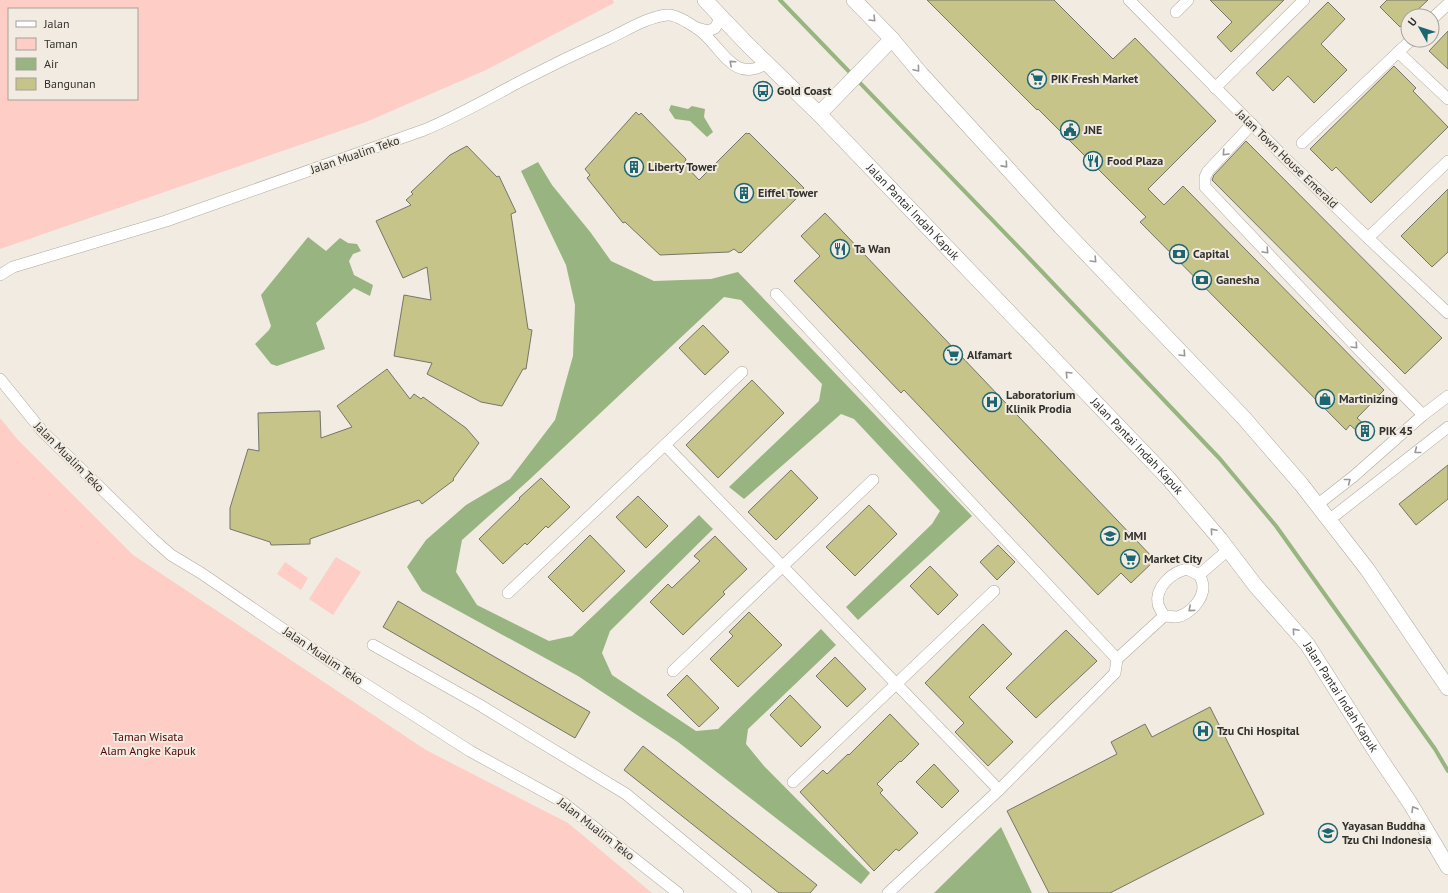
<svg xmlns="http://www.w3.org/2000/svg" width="1448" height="893" font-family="'PT Sans',sans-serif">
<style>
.green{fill:#fecdc6;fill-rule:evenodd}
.water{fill:#98b481}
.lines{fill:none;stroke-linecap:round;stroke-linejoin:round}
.stream{stroke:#98b481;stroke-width:4}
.building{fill:#c7c489;stroke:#75756b}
.street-casing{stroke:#afa9a0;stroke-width:12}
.secondary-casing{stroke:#afa9a0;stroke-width:16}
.street{stroke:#fff;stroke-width:11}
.secondary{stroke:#fff;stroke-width:15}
.oneway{stroke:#999896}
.labels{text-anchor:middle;stroke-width:4;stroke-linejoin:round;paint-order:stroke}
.poi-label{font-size:12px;font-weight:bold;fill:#33312d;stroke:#f1ebe1;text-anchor:start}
.street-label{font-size:12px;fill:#33312d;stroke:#f1ebe1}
.park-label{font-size:12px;fill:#530607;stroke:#f1ebe1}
</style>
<rect width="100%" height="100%" fill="#f1ebe1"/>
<g class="green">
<path d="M0,0H613L614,3L486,70L366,122L0,249ZM9,9H137V99H9Z"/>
<polygon points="0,418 17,439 133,555 426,750 568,823 652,893 0,893"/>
<polygon points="336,557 361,572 333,615 309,599"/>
<polygon points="285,562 308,578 301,590 277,574"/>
</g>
<g class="water">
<polygon points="671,105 688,109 692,106 705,109 704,117 713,132 707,137 690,121 675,119 669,110"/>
<polygon points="538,162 552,185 591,233 611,261 654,281 711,279 738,272 972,516 858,620 846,607 932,524 940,511 854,419 841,414 744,499 729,487 819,401 822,384 741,300 724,297 529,480 462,540 456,572 477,605 549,641 572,636 699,515 713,529 610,631 602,653 612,675 696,731 718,729 821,629 836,645 748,729 746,744 764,766 870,873 861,884 678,742 578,676 422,591 407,567 426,540 466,505 510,479 555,420 573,356 575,305 566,265 521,171"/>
<polygon points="308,237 326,251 340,238 348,243 357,244 361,251 353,254 349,261 354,275 373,285 370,296 354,288 316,323 325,349 277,366 271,364 255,344 269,330 271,326 261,295"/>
<polygon points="1001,827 1032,893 934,893"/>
</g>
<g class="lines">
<polyline class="stream" points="780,0 1027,256 1220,459 1276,526 1435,749 1448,771"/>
</g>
<g class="building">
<polygon points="927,0 1054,0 1113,59 1135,38 1216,121 1148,189 1164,205 1183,186 1384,390 1357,418 1371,430 1365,438 1350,425 1346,430 1140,222 1146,217 1038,109 1037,110"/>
<polygon points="1210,0 1284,0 1231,52 1217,37 1232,22"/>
<polygon points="1387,0 1428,0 1411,16 1408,16 1408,19 1400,27 1380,7"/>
<polygon points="1328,2 1345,19 1321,44 1347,70 1314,103 1288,76 1273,91 1256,73"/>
<polygon points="1448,31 1448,69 1429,51"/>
<polygon points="1394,66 1416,88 1413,91 1448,127 1371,203 1336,167 1332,171 1310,149"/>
<polygon points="636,112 639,115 641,113 686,159 684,164 699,180 746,133 748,134 749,133 804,188 802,190 804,191 741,253 740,252 739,253 734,249 729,252 660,255 625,222 623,223 587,178 590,175 585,169"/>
<polygon points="1246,141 1442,338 1405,374 1212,180 1214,175"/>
<polygon points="467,146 497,177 499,176 516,212 511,214 528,329 532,330 526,369 523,369 502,406 481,402 427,374 432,363 394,356 404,295 431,300 427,267 403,278 376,221 411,205 406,200 413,194 411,192 450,155"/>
<polygon points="1448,189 1448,252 1432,267 1401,236"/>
<polygon points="825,213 1155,560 1131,583 1121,573 1098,595 904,390 901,393 794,281 820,256 801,236"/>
<polygon points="703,325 729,352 705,375 679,348"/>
<polygon points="387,369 410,399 414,394 421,399 423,397 466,428 479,443 453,479 454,480 422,504 419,500 310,539 310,544 271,545 270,542 230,529 230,508 248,449 259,451 258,413 320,411 321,438 352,427 337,406"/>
<polygon points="752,380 784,413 718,478 686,445"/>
<polygon points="1448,465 1448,499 1416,525 1399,504"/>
<polygon points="791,470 818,498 776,540 748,512"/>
<polygon points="541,478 570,507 548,528 546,526 527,545 525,543 503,564 479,539 520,499 519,498"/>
<polygon points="638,496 668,526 646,548 616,517"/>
<polygon points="869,505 897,534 855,576 826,547"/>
<polygon points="590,535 625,571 583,612 548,577"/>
<polygon points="715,536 747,569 723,592 725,594 683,635 650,602 668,584 672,588 700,561 694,556"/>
<polygon points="998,545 1015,562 997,580 980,562"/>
<polygon points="930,566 958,595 938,615 910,586"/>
<polygon points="398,601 590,712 575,738 383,627"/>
<polygon points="749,612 782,645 738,687 710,659 733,636 729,632"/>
<polygon points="983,624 1012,654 969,697 1013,742 988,766 955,732 964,723 925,683"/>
<polygon points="1066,630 1097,661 1036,718 1006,688"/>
<polygon points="835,657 866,689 847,707 816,676"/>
<polygon points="687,675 719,708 699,727 667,695"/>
<polygon points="790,695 821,727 801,747 770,715"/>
<polygon points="1210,707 1264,814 1110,893 1049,893 1007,811 1117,754 1111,742 1145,724 1152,737"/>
<polygon points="890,714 919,744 901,762 900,761 877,784 883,790 880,793 918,833 899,851 896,849 874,871 800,792 823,770 827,774 848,754 849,755"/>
<polygon points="643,746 817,885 810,893 779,893 624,770"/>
<polygon points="934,764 959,791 942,808 916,782"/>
</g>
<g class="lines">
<defs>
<g id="street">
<polyline points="1129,0 1286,159 1368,238 1448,313"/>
<polyline points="1176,12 1188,0"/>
<polyline points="1432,19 1448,4"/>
<polyline points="697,28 708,31 715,28 719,21 715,11"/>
<polyline points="1398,52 1448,99"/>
<polyline points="1215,88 1304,0"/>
<polyline points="1252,124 1208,171 1205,177 1205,187 1362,353 1423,415"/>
<polyline points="1302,143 1411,40"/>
<polyline points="1368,238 1448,161"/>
<path d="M0,275L13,267L166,221L424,130C458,116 489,98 521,81C550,66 579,52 608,39C627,30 647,17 667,15C674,14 681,19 687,22C693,26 699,29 704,34C724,52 735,83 767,63"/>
<polyline points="776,294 1117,659 1115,673 999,790"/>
<polyline points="0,379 42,431 153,539 171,555 201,573 337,666 470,751 561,801 678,893"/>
<polyline points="665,445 999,790 888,893"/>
<polyline points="1317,505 1354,476 1423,415 1448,396"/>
<polyline points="1329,520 1448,427"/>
<polyline points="1199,575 1228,550"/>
<polyline points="508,593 742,372"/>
<polyline points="373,645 478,704 626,794 746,893"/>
<path d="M1117,659L1164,616C1168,616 1173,617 1177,617C1190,614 1203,600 1203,587C1203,583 1201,578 1199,575L1187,569C1172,572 1155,587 1158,604C1159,608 1162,612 1164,616"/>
<polyline points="673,671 873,480"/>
<polyline points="793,782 994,591"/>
</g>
<g id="secondary">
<path id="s1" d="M705,0L748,45L819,114L1168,478L1220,539L1255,585L1307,644L1377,754L1410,803L1448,867"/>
<polyline points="854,0 892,39 922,75 1061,227 1243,417 1301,484 1367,569 1448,688"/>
<polyline points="819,114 892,39"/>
</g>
</defs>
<use href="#street" class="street-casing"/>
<use href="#secondary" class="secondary-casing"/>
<use href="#street" class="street"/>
<use href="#secondary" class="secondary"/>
</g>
<defs><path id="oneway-chevron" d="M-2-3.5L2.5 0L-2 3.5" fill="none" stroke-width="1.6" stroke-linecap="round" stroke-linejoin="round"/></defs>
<g class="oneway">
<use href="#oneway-chevron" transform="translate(873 19) rotate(45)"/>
<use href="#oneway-chevron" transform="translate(732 63) rotate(-138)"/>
<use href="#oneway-chevron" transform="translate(917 69) rotate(50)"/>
<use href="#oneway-chevron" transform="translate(1225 153) rotate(133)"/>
<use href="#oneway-chevron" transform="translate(1005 165) rotate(48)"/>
<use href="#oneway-chevron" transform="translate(1266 251) rotate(47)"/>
<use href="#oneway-chevron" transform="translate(1094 260) rotate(46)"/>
<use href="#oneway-chevron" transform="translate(1355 346) rotate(47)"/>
<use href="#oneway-chevron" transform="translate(1183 354) rotate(47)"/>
<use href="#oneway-chevron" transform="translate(1068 374) rotate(-134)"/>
<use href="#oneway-chevron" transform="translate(1417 451) rotate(142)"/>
<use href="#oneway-chevron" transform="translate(1348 481) rotate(-38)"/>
<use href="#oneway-chevron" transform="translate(1213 531) rotate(-131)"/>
<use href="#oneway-chevron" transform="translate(1191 609) rotate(139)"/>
<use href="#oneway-chevron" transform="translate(1295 631) rotate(-131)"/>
<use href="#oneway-chevron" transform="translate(1414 809) rotate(-121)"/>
</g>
<defs>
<symbol id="supermarket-ring" viewBox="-11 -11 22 22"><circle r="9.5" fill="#f1ebe1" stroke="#1c6672" stroke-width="1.5"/><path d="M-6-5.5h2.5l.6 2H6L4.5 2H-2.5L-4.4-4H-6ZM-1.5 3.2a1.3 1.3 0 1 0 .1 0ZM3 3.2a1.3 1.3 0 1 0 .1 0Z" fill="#1c6672"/></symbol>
<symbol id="bus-ring" viewBox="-11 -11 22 22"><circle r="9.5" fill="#f1ebe1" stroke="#1c6672" stroke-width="1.5"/><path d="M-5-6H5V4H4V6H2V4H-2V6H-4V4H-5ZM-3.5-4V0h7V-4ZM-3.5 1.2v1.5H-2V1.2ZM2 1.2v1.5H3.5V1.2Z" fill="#1c6672"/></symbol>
<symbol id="civic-ring" viewBox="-11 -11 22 22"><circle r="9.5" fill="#f1ebe1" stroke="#1c6672" stroke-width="1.5"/><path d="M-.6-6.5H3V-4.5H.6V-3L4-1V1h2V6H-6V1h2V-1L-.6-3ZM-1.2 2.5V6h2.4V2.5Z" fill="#1c6672"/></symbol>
<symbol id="restaurant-ring" viewBox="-11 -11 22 22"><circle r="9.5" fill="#f1ebe1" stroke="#1c6672" stroke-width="1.5"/><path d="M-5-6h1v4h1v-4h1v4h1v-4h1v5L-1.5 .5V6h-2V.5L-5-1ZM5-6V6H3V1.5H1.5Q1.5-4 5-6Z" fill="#1c6672"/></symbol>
<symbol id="building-ring" viewBox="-11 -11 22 22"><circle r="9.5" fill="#f1ebe1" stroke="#1c6672" stroke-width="1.5"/><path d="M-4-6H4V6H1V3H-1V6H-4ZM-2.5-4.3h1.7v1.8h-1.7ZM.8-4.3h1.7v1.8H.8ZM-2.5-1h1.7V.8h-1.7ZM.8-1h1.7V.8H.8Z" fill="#1c6672"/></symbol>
<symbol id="bank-ring" viewBox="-11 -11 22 22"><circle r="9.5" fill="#f1ebe1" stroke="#1c6672" stroke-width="1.5"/><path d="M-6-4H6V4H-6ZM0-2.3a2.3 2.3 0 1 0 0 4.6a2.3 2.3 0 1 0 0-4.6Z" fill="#1c6672"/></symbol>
<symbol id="shop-ring" viewBox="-11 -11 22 22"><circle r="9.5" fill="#f1ebe1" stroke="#1c6672" stroke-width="1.5"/><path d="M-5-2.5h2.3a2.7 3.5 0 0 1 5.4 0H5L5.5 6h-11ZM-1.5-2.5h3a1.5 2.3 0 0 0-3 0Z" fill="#1c6672"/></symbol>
<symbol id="hospital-ring" viewBox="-11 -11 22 22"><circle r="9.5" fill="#f1ebe1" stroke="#1c6672" stroke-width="1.5"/><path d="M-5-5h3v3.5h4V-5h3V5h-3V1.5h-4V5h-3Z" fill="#1c6672"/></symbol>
<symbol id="school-ring" viewBox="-11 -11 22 22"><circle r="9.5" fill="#f1ebe1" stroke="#1c6672" stroke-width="1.5"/><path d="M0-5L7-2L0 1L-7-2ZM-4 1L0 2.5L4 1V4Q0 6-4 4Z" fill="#1c6672"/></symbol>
</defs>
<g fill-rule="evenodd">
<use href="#supermarket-ring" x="1026" y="68" width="22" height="22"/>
<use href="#bus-ring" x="752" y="80" width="22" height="22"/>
<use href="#civic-ring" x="1059" y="119" width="22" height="22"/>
<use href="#restaurant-ring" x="1082" y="150" width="22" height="22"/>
<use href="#building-ring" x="623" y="156" width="22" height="22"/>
<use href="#building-ring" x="733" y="182" width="22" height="22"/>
<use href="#restaurant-ring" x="829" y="238" width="22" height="22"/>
<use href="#bank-ring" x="1168" y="243" width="22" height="22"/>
<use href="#bank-ring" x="1191" y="269" width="22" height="22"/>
<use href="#supermarket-ring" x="942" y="344" width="22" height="22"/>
<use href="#shop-ring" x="1314" y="388" width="22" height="22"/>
<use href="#hospital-ring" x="981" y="391" width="22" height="22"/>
<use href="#building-ring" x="1354" y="420" width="22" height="22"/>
<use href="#school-ring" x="1099" y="525" width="22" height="22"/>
<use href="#supermarket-ring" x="1119" y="548" width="22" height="22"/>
<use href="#hospital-ring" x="1192" y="720" width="22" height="22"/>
<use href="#school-ring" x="1317" y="822" width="22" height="22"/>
</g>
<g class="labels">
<g class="poi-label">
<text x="1051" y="83">PIK Fresh Market</text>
<text x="777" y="95">Gold Coast</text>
<text x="1084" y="134">JNE</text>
<text x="1107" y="165">Food Plaza</text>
<text x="648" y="171">Liberty Tower</text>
<text x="758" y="197">Eiffel Tower</text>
<text x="854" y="253">Ta Wan</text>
<text x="1193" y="258">Capital</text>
<text x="1216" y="284">Ganesha</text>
<text x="967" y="359">Alfamart</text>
<text x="1006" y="399">Laboratorium<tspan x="1006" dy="14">Klinik Prodia</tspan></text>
<text x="1339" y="403">Martinizing</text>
<text x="1379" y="435">PIK 45</text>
<text x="1124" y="540">MMI</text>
<text x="1144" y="563">Market City</text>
<text x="1217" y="735">Tzu Chi Hospital</text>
<text x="1342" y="830">Yayasan Buddha<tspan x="1342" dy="14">Tzu Chi Indonesia</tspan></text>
</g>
<g class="street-label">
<text transform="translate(355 155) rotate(-19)" y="4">Jalan Mualim Teko</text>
<text transform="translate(1287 159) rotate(44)" y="4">Jalan Town House Emerald</text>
<text dy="4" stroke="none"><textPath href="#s1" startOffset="297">Jalan Pantai Indah Kapuk</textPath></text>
<text dy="4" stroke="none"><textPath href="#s1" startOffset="621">Jalan Pantai Indah Kapuk</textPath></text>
<text transform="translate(69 457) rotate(45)" y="4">Jalan Mualim Teko</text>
<text transform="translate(323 656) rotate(34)" y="4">Jalan Mualim Teko</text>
<text dy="4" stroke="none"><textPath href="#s1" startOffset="945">Jalan Pantai Indah Kapuk</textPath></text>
<text transform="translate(596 829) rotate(38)" y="4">Jalan Mualim Teko</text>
</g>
<g class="park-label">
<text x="148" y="741">Taman Wisata<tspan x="148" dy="14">Alam Angke Kapuk</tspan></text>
</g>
</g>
<rect x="8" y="8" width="130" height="92" fill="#f1ebe1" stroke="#a5a199"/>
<rect x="16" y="21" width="20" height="6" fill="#ffffff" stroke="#a5a199"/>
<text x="44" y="28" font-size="12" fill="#33312d">Jalan</text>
<rect x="16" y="38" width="20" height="12" fill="#fecdc6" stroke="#a5a199"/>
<text x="44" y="48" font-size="12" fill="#33312d">Taman</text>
<rect x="16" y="58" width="20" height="12" fill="#98b481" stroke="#a5a199"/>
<text x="44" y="68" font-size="12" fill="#33312d">Air</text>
<rect x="16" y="78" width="20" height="12" fill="#c7c489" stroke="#a5a199"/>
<text x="44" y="88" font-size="12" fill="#33312d">Bangunan</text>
<g transform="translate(1420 28) rotate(309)"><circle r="19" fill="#f1ebe1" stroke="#a5a199"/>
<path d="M0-3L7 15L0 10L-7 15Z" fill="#1c6672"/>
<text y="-6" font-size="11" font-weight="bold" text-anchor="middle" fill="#33312d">U</text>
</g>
</svg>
